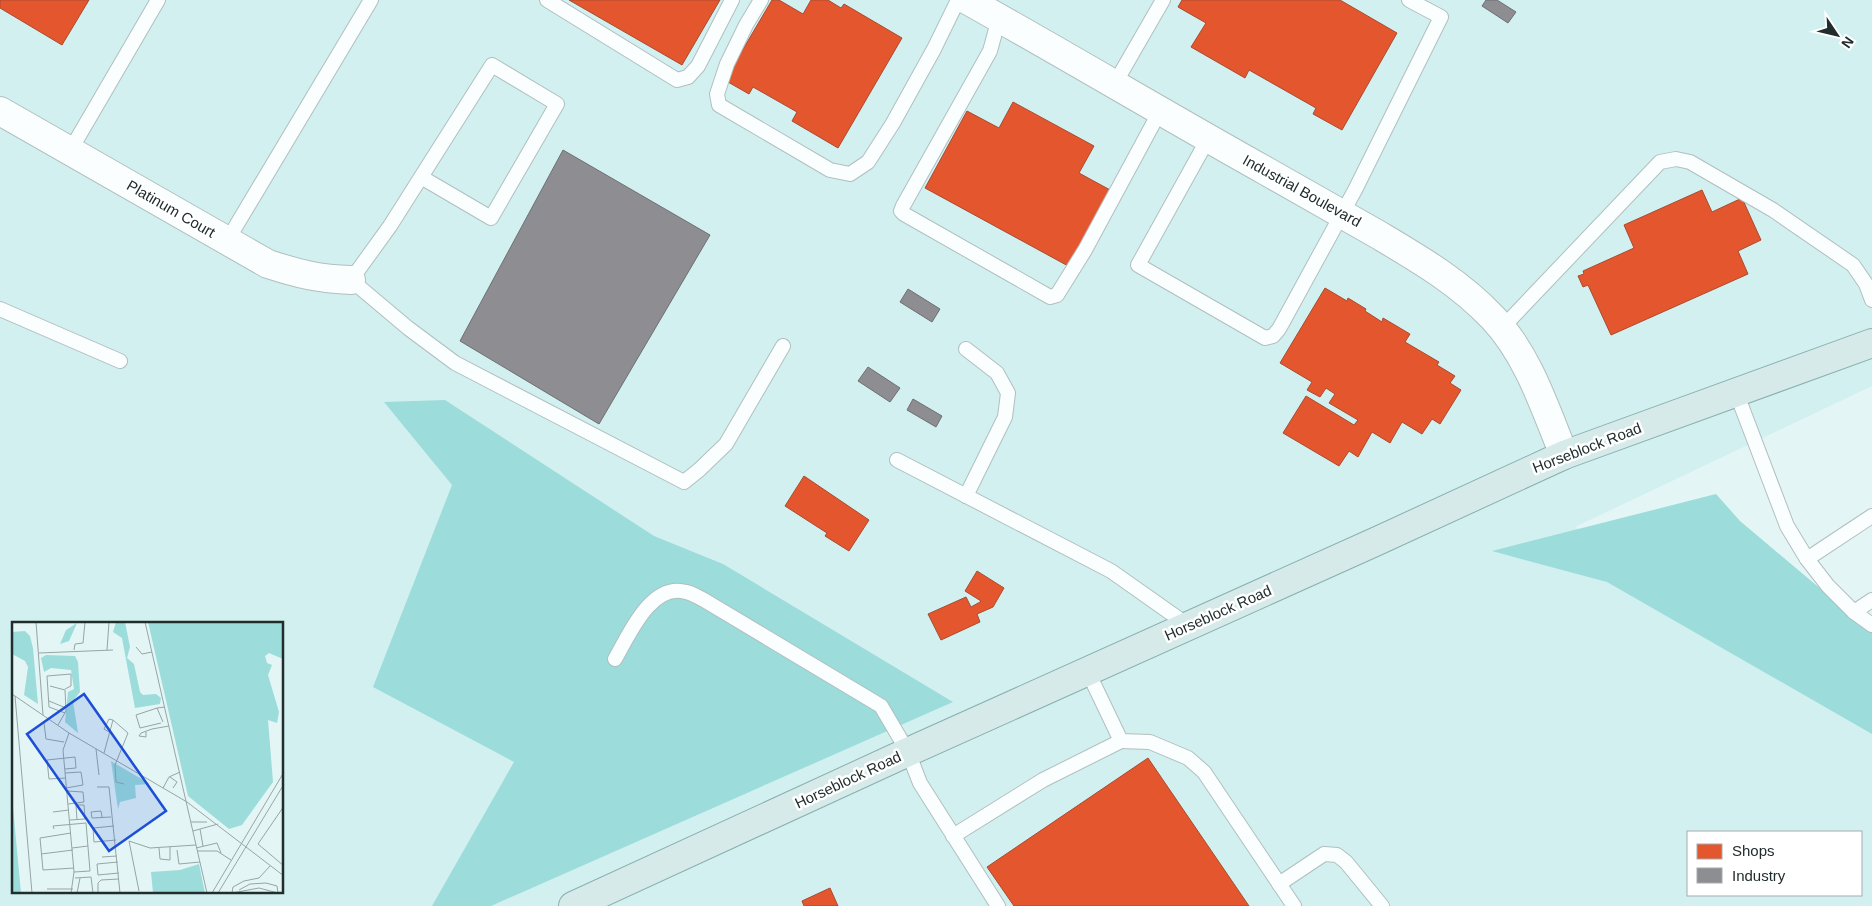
<svg xmlns="http://www.w3.org/2000/svg" width="1872" height="906" font-family="Helvetica,sans-serif">
<style>
.built{fill:#d2f0f0;fill-rule:evenodd}
.forest{fill:#9cdcdb}
.shops{fill:#e4572e;stroke:#aa4a2e}
.industry{fill:#8d8d92;stroke:#6d7074}
.lines{fill:none;stroke-linecap:round;stroke-linejoin:round}
.service-casing{stroke:#b1bfbf;stroke-width:16}
.minor-casing{stroke:#b1bfbf;stroke-width:30}
.primary-casing{stroke:#89afaf;stroke-width:30}
.service{stroke:#fbfefe;stroke-width:14}
.minor{stroke:#fbfefe;stroke-width:28}
.primary{stroke:#d6eaea;stroke-width:28}
.labels{text-anchor:middle;stroke-width:5;stroke-linejoin:round;paint-order:stroke}
.street-label{font-size:15px;fill:#212d2d;stroke:#fff}
.inset-road{fill:none;stroke:#96a5a5;stroke-width:1}
.view{fill:#1d4ed8;fill-opacity:0.15;stroke:#1d4ed8;stroke-width:2.5}
.inset-edge{fill:none;stroke:#212d2d;stroke-width:2.5}
</style>
<rect width="100%" height="100%" fill="#e4f5f5"/>
<path class="built" d="M0,0H1872V386L1575,527L1872,692V906H0ZM14,624H282V892H14ZM1688,832H1861V895H1688Z"/>
<g class="forest">
<polygon points="445,400 654,536 723,564 953,702 491,906 432,906 514,762 373,687 452,485 384,402"/>
<polygon points="1716,494 1740,521 1872,632 1872,734 1607,582 1492,551"/>
</g>
<g class="shops">
<polygon points="0,0 89,0 62,45 0,8"/>
<polygon points="569,0 720,0 682,65"/>
<polygon points="772,0 779,0 803,14 811,0 828,0 841,8 844,4 902,38 838,148 792,121 797,112 753,87 749,94 728,82 732,75 729,73"/>
<polygon points="1182,0 1340,0 1397,33 1342,130 1313,114 1316,108 1249,70 1245,78 1191,47 1206,23 1178,7"/>
<polygon points="1013,102 1094,146 1079,173 1112,191 1070,267 925,188 967,111 999,128"/>
<polygon points="1702,190 1712,212 1742,198 1761,240 1738,251 1748,274 1611,335 1588,285 1583,287 1578,276 1584,274 1583,271 1634,248 1624,225"/>
<polygon points="1325,288 1347,301 1348,298 1366,309 1365,311 1382,322 1383,318 1410,334 1405,342 1439,362 1437,365 1455,376 1450,383 1461,390 1440,424 1432,419 1422,434 1402,422 1390,443 1372,432 1358,457 1349,451 1339,466 1283,433 1306,396 1354,425 1358,420 1329,403 1335,394 1326,388 1320,397 1307,390 1312,382 1280,363"/>
<polygon points="804,476 869,520 849,551 825,536 827,533 785,506"/>
<polygon points="977,571 1004,588 993,607 977,614 980,622 941,640 928,614 966,597 971,607 980,602 981,601 965,591"/>
<polygon points="1148,758 1249,906 1014,906 987,867"/>
<polygon points="830,888 838,906 804,906 802,901"/>
</g>
<g class="industry">
<polygon points="1486,0 1497,0 1516,12 1508,23 1482,6"/>
<polygon points="563,150 710,235 599,424 460,341"/>
<polygon points="908,289 940,309 932,322 900,302"/>
<polygon points="868,367 900,388 890,402 858,381"/>
<polygon points="913,399 942,416 936,427 907,410"/>
</g>
<g class="lines">
<defs>
<g id="service">
<polyline points="547,0 677,80 688,77 698,66 732,0"/>
<polyline points="761,0 746,25 727,64 717,94 719,105 830,170 850,174 868,162 893,123 934,49 958,0"/>
<polyline points="999,18 990,51 903,206 901,211 904,214 1050,297 1057,295 1085,250 1160,111"/>
<polyline points="1114,85 1163,0"/>
<polyline points="1208,139 1138,265 1265,338 1273,336 1279,329 1355,190 1441,17 1409,0"/>
<polyline points="70,151 158,0"/>
<polyline points="421,177 491,218 557,104 492,65 390,226 351,280 408,328 455,363 684,482 699,470 726,444 783,346"/>
<polyline points="227,241 371,0"/>
<polyline points="0,309 120,361"/>
<polyline points="1502,328 1660,162 1676,159 1690,162 1773,210 1853,265 1866,284 1872,300"/>
<polyline points="966,349 997,373 1008,393 1005,417 966,496"/>
<polyline points="1736,392 1787,526 1807,559 1828,586 1854,612 1872,625"/>
<polyline points="897,460 1111,571 1189,626"/>
<polyline points="1807,559 1872,516"/>
<polyline points="1854,612 1872,600"/>
<path d="M615,659C629,635 651,582 686,592C692,593 698,597 704,600L881,706L908,752L920,783L998,906"/>
<polyline points="1088,672 1121,741 1150,742 1188,758 1204,772 1294,906"/>
<polyline points="953,836 1043,780 1121,741"/>
<polyline points="1279,884 1324,854 1337,855 1346,862 1382,906"/>
</g>
<g id="minor">
<path d="M967,0C1067,56 1166,115 1266,171C1303,192 1340,213 1377,234C1419,259 1459,282 1493,318C1528,355 1545,408 1564,455"/>
<path d="M0,111L268,264C299,274 319,279 351,280"/>
</g>
<polyline id="primary" points="573,906 908,752 1375,542 1564,455 1872,343"/>
</defs>
<use href="#service" class="service-casing"/>
<use href="#minor" class="minor-casing"/>
<use href="#primary" class="primary-casing"/>
<use href="#service" class="service"/>
<use href="#minor" class="minor"/>
<use href="#primary" class="primary"/>
</g>
<g class="labels">
<g class="street-label">
<text transform="translate(1302 191) rotate(29)" y="5">Industrial Boulevard</text>
<text transform="translate(171 209) rotate(30)" y="5">Platinum Court</text>
<text transform="translate(1587 448) rotate(-21)" y="5">Horseblock Road</text>
<text transform="translate(1218 613) rotate(-24)" y="5">Horseblock Road</text>
<text transform="translate(848 780) rotate(-25)" y="5">Horseblock Road</text>
</g>
</g>
<g transform="translate(12 622)">
<rect width="271" height="271" fill="#e4f5f5"/>
<path d="M104,0H113L118,25L115,36L122,42L128,70L131,73L144,72L149,76L148,82L123,86L110,16L101,10ZM136,0H271V37L257,31L253,34L255,41L260,43L256,53L267,90L265,101L256,98L261,160L230,203L217,207L176,174ZM65,1L57,19L48,22L54,8ZM13,9L18,14L21,26L26,82L12,73L16,45L13,39L0,32V10ZM34,33L63,34L66,40L68,70L61,79L66,111L53,100L56,70L62,67L59,48L39,46L32,50L29,36ZM99,139L138,162L123,163L124,176L108,180L106,187ZM0,175L9,271H0ZM187,242L193,271H141L139,250L168,248Z" fill="#9cdcdb"/>
<path class="inset-road" d="M24,0L31,93M133,0L195,271M124,25L130,32L140,30M62,28L63,22L71,21L73,0M95,28L97,0M27,31L101,28M38,64L53,68L54,89L46,103M0,72L57,111L175,180L272,254M3,74L20,271M37,79L54,86M145,86L124,93L128,106L149,101M53,91L37,85L35,54L59,52V64L53,67M36,96L32,101L34,117L52,120M101,98L116,111L103,143L104,160L112,162M151,100L145,86L153,85M134,110V115L127,114L129,111L140,107L157,104M57,111L51,128L62,250L59,271M84,127L87,153M92,131L101,98L97,97L92,107L97,110M53,147L64,146L63,135L35,138L37,157L54,156M53,151L69,150L71,163L54,166M158,155L165,160L161,166M85,165H97L108,271M151,166L157,155L168,150M55,169L71,170L72,180L56,182M272,184L246,222L272,244M41,190L57,188M90,195L89,189L79,190L80,196L99,195M58,198L73,197L72,183H64L65,198M179,200H195M102,204L81,206L82,220L104,218M42,207L41,204L74,201L78,249L62,250M188,207L191,224M181,209L206,202M59,211L28,216L31,248L62,246M60,226L76,224M147,226L148,237L158,238V225M184,226L205,221L209,231M165,228L167,242L188,240M185,229H205L219,238M29,232L61,228M90,235L105,234M106,240L85,242L86,253L107,251M63,256L79,255L81,271M247,256L258,244M35,267H61M227,268L238,262L254,261L265,264L266,271M127,269L117,219L138,226L184,223M65,271L68,256M86,271V261L89,258L107,257M200,271L272,150M206,271L272,162M220,271L247,266L266,271M220,271L221,265L232,259L247,256"/>
<path class="view" d="M72,72L154,189L97,229L15,112Z"/>
<rect width="271" height="271" class="inset-edge"/>
</g>
<rect x="1687" y="831" width="175" height="65" fill="#ffffff" stroke="#a6abab"/>
<rect x="1697" y="844" width="25" height="15" fill="#e4572e" stroke="#a6abab"/>
<text x="1732" y="856" font-size="15" fill="#212d2d">Shops</text>
<rect x="1697" y="868" width="25" height="15" fill="#8d8d92" stroke="#a6abab"/>
<text x="1732" y="881" font-size="15" fill="#212d2d">Industry</text>
<g transform="translate(1837 35) rotate(125)" stroke="#ffffff" stroke-width="4" paint-order="stroke">
<path d="M0-4L9 19L0 12L-9 19Z" fill="#212d2d"/>
<text y="-8" font-size="14" font-weight="bold" text-anchor="middle" fill="#212d2d">N</text>
</g>
</svg>
